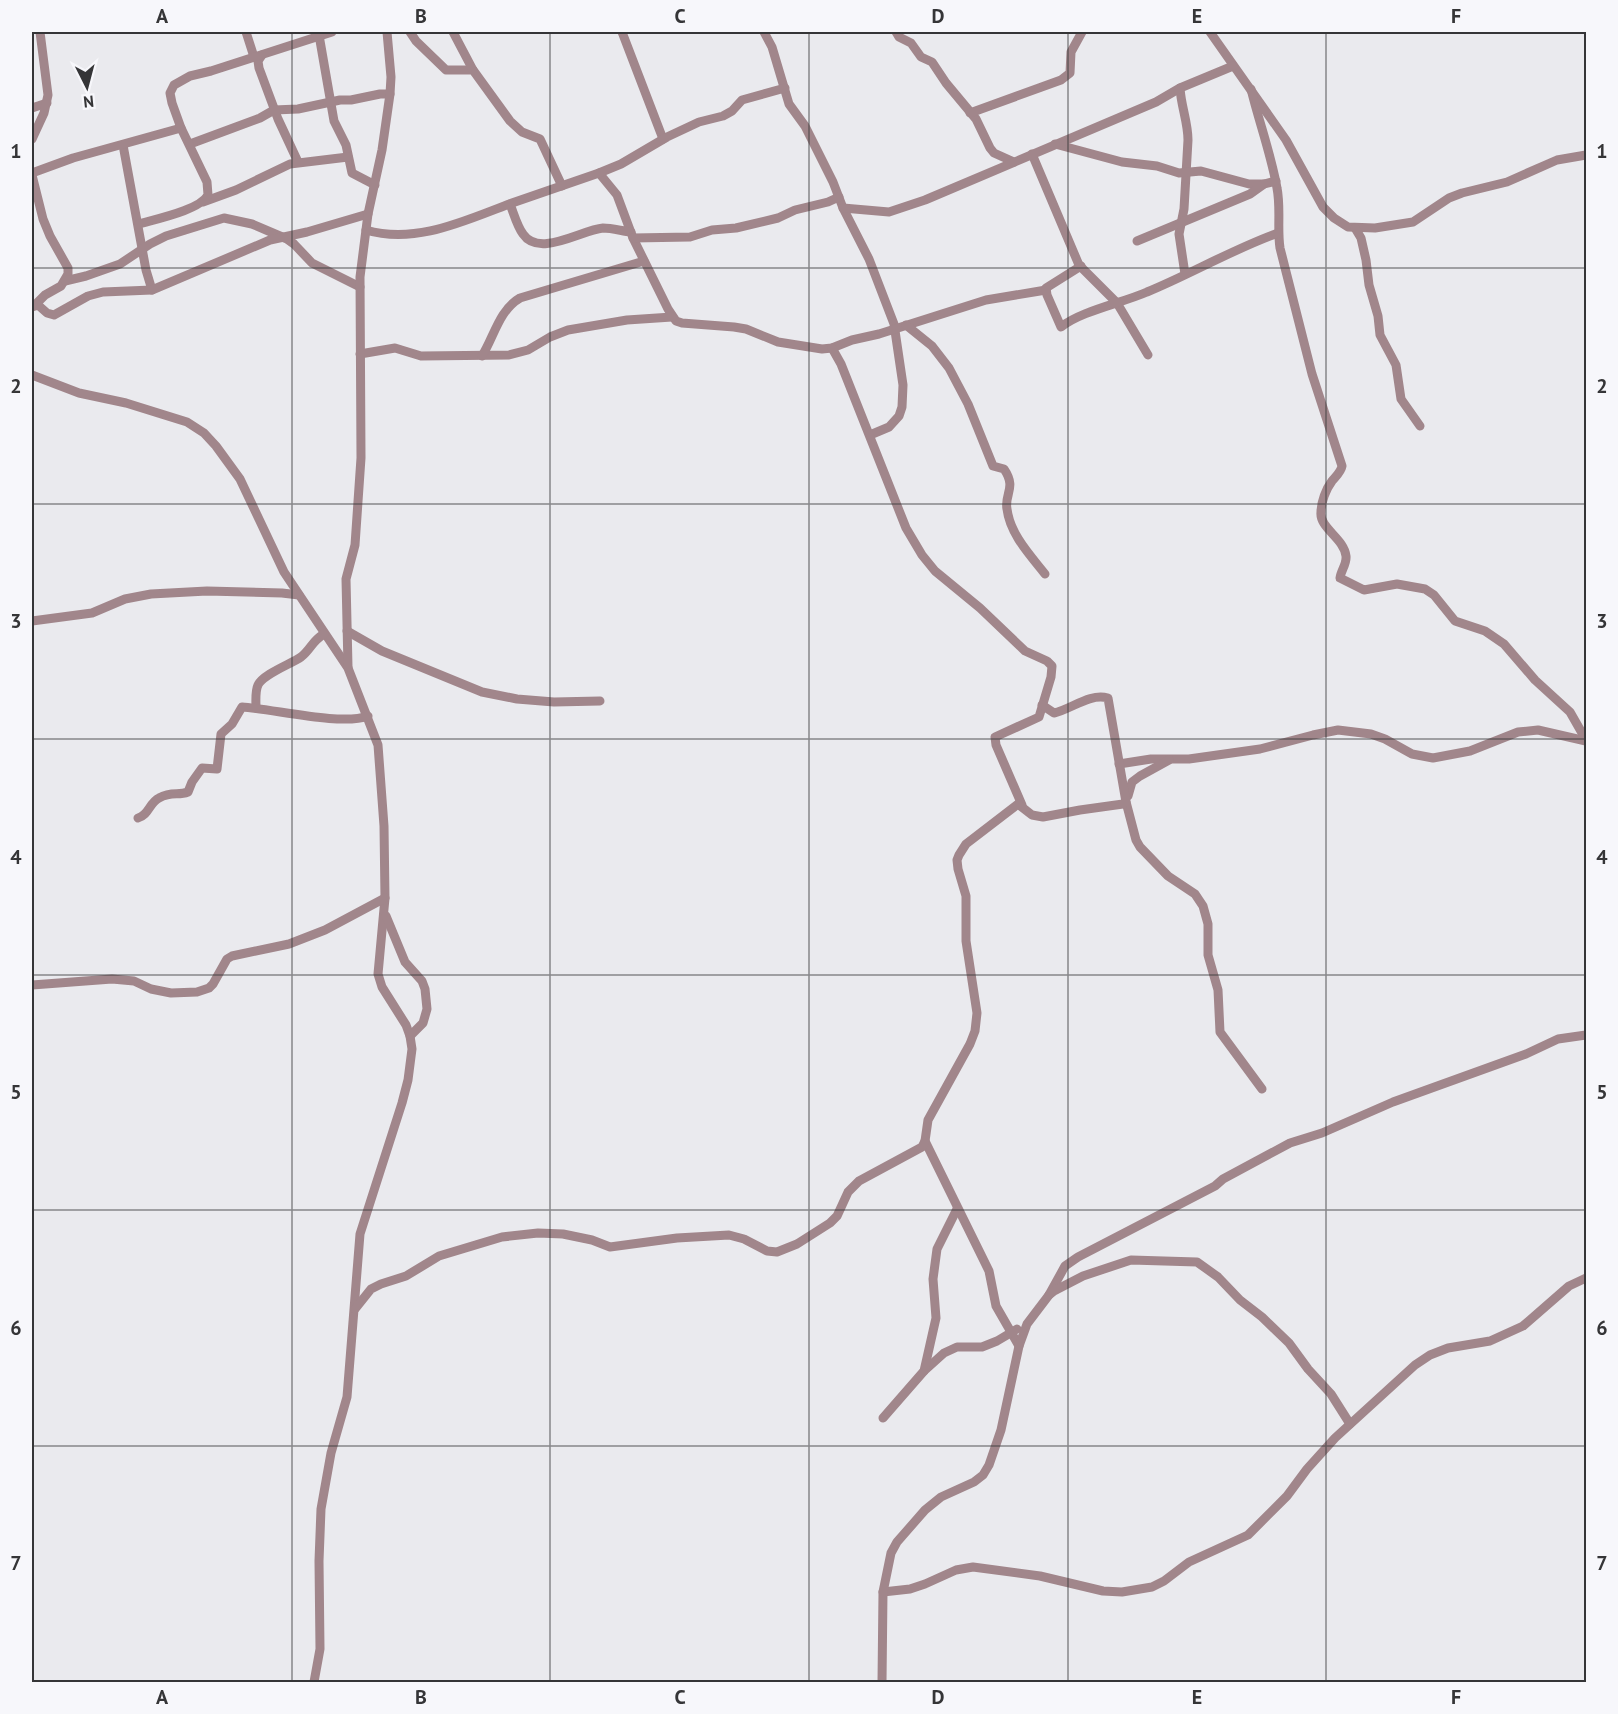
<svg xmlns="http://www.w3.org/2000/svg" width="1618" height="1714" font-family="'PT Sans',sans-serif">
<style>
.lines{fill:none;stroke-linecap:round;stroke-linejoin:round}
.street{stroke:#a1868b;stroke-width:9}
.grid{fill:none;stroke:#353537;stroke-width:1.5;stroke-opacity:0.55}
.neatline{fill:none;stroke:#353537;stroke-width:2}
.grid-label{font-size:20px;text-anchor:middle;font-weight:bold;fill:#353537}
</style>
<rect width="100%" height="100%" fill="#eaeaee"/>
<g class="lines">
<g class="street">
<polyline points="246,32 254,57"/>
<polyline points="410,32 416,41 446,70 473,70 510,121 522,132 540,139 562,186"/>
<polyline points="453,32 473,70"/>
<polyline points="622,32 663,139"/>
<polyline points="764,32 772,47 789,104 805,126 833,182 843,208 869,259 894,324 903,385 902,407 899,416 889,427 870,435"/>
<polyline points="896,32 899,37 911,43 921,57 932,62 946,83 976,119 990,148 994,153 1014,162"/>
<polyline points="1210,32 1286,140 1323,207 1334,218 1348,227 1375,228 1413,222 1449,198 1462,193 1507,182 1557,160 1586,155"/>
<polyline points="319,35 334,121 346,145 352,173 375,185"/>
<polyline points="262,55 258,61 259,68 278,119 298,162"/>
<path d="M1180,88C1181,106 1188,122 1188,140L1184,209L1179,234L1185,274"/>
<path d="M1251,89C1259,122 1271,154 1277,188C1281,208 1277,228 1280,248L1312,374L1342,466C1341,472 1336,476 1332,481C1326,489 1321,502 1321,512C1319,528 1344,538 1346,556C1347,564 1341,570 1340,578L1364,590L1397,584L1425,589L1434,595L1455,621L1485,631L1504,644L1535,680L1570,712L1586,740"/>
<polyline points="32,108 47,103"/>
<polyline points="970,113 1061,80 1070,73 1071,52 1082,32"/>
<polyline points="32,139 44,113 48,95 40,32"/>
<polyline points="190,144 260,118 274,110 298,109 340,100 351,100 380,94 390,94"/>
<polyline points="1055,144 1122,162 1157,166 1179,173 1201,171 1249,184 1264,184 1276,181"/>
<polyline points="123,145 146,270 152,290"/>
<polyline points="1032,154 1079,265 1117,303 1148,355"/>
<polyline points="32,173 73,158 181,128"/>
<polyline points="599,173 617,195 633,238 668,309 676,321 682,323 734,327 746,329 778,342 822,349 832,348 852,340 879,334 986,300 1046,290"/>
<polyline points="32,175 43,219 50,236 68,268 68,274 61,286 45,295 35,305"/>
<polyline points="203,202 236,190 290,164 348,157"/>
<path d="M510,204C514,214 517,226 523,234C539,258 581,230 603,228C612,228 622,231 631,232"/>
<polyline points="843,208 889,212 925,200 1156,102 1180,88 1233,66"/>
<path d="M139,224C156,219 200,210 208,195L207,182L181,128L172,103L170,93L174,85L190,76L211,71L332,32"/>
<polyline points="1355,228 1361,238 1366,260 1369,285 1378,316 1380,335 1396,365 1401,399 1420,426"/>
<path d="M366,230C416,245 466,220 512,203C541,193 570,183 599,173L621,164L667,137L699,122L723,116L732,111L742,100L785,88"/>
<polyline points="633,238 690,237 712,230 736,228 778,218 795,210 828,202 839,197"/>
<polyline points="1137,241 1250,194 1264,184"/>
<path d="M1081,266L1046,288L1047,295L1061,327C1081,311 1122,303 1147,292C1191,274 1233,249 1278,233"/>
<polyline points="65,281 86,276 120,264 150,244 166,236 224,218 252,224 287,239 294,244 312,263 360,287"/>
<polyline points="32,307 38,305 47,313 54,315 88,296 103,292 152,290 270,240 307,232 368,214"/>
<path d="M906,325L932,346L949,368L968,404L993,466L1004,469C1017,488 1004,494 1007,509C1010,534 1030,555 1045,574"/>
<polyline points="832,348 841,364 906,528 922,555 935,571 980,608 1025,651 1047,661 1052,666 1051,677 1039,717 995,737 996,745 1022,805"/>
<polyline points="360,354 395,348 421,356 509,355 528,350 550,337 568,330 627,320 672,317"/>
<path d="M482,356C494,337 499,310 520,298L644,261"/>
<polyline points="32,375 79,393 126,403 187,422 204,433 216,446 240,479 284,572 348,668 378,745 384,826 385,898 378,974 382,987 406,1025 410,1036 412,1049 408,1080 402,1103 360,1234 347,1397 331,1453 321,1509 319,1561 320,1649 314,1682"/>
<polyline points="32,621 92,613 125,599 151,594 207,591 282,593 299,595"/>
<polyline points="347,631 382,651 482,692 517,699 554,702 600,701"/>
<polyline points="348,667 346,579 355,545 361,458 360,277 368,214 382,150 390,94 391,77 387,32"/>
<path d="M256,708C256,702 255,691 258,685C263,674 291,664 301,657C311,649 312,641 324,634"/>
<polyline points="1119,764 1151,759 1189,759 1260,749 1313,735 1338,730 1371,734 1385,739 1412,754 1433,758 1470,751 1518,732 1538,730 1586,741"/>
<polyline points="1128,796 1132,782 1140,776 1169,760"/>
<polyline points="1126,802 1136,840 1140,847 1168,876 1195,894 1203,906 1208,924 1208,955 1218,990 1220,1032 1262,1089"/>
<path d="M138,818C149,815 149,803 159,798C172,791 178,796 188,792L192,782L202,768L217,769L221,734L232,724L242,707C274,709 341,726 368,716"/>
<polyline points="386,916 405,962 422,981 425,989 427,1009 423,1023 410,1036"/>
<polyline points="32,985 112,979 134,981 151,989 171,993 197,992 209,988 213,984 227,959 232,956 289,944 325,930 385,898"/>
<polyline points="925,1141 989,1271 996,1306 1019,1346"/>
<polyline points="1049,1295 1065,1266 1078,1257 1215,1186 1223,1179 1290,1143 1322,1133 1393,1102 1526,1054 1558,1039 1586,1035"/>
<path d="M355,1309L371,1289L381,1284L406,1276L439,1256L502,1237L538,1233L563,1234L592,1240L610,1247L677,1238L729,1235L744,1239L767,1251L777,1252L797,1244L830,1223L837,1216L848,1192L859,1181L922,1147L925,1141L928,1120L970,1044L975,1031L977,1013L966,941V896L958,869L957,860L959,855L966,844L1018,804L1032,815L1043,817L1080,810L1123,804L1126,802L1108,698C1089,693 1072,709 1054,713L1042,705"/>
<polyline points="924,1371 944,1353 957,1347 982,1347 997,1341 1017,1329"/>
<polyline points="883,1418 924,1371 936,1318 933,1279 937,1249 957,1209"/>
<polyline points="883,1592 910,1589 925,1584 956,1570 973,1567 1040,1576 1103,1591 1122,1592 1152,1587 1164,1581 1189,1562 1248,1535 1287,1496 1307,1469 1335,1438 1415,1365 1430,1355 1448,1348 1490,1341 1523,1326 1569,1286 1586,1278"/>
<polyline points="882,1682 883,1592 891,1553 897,1542 925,1510 941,1497 974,1482 983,1475 989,1465 1001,1430 1019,1346 1027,1324 1049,1295 1054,1291 1083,1276 1131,1260 1197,1262 1218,1277 1240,1300 1262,1317 1289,1343 1308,1369 1331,1394 1350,1424"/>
</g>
</g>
<path class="grid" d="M292,32V1682M550,32V1682M809,32V1682M1068,32V1682M1326,32V1682M32,268H1586M32,504H1586M32,739H1586M32,975H1586M32,1210H1586M32,1446H1586"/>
<rect width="1618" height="1714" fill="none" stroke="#f7f7fb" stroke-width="66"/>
<g transform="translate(87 87) rotate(174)" stroke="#f7f7fb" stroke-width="4.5" paint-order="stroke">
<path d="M0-4.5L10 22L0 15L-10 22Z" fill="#353537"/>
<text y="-9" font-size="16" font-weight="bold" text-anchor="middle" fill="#353537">N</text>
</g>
<rect x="33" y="33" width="1552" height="1648" class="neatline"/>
<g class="grid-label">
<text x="162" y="23">A</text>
<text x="421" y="23">B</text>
<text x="680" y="23">C</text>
<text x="938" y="23">D</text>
<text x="1197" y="23">E</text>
<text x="1456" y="23">F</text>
<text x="16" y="158">1</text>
<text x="1602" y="158">1</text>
<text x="16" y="393">2</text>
<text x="1602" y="393">2</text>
<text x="16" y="628">3</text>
<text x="1602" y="628">3</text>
<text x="16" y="864">4</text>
<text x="1602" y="864">4</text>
<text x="16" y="1099">5</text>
<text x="1602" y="1099">5</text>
<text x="16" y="1335">6</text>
<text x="1602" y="1335">6</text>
<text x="16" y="1570">7</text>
<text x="1602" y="1570">7</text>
<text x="162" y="1704">A</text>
<text x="421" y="1704">B</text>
<text x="680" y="1704">C</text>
<text x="938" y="1704">D</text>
<text x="1197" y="1704">E</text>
<text x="1456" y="1704">F</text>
</g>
</svg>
